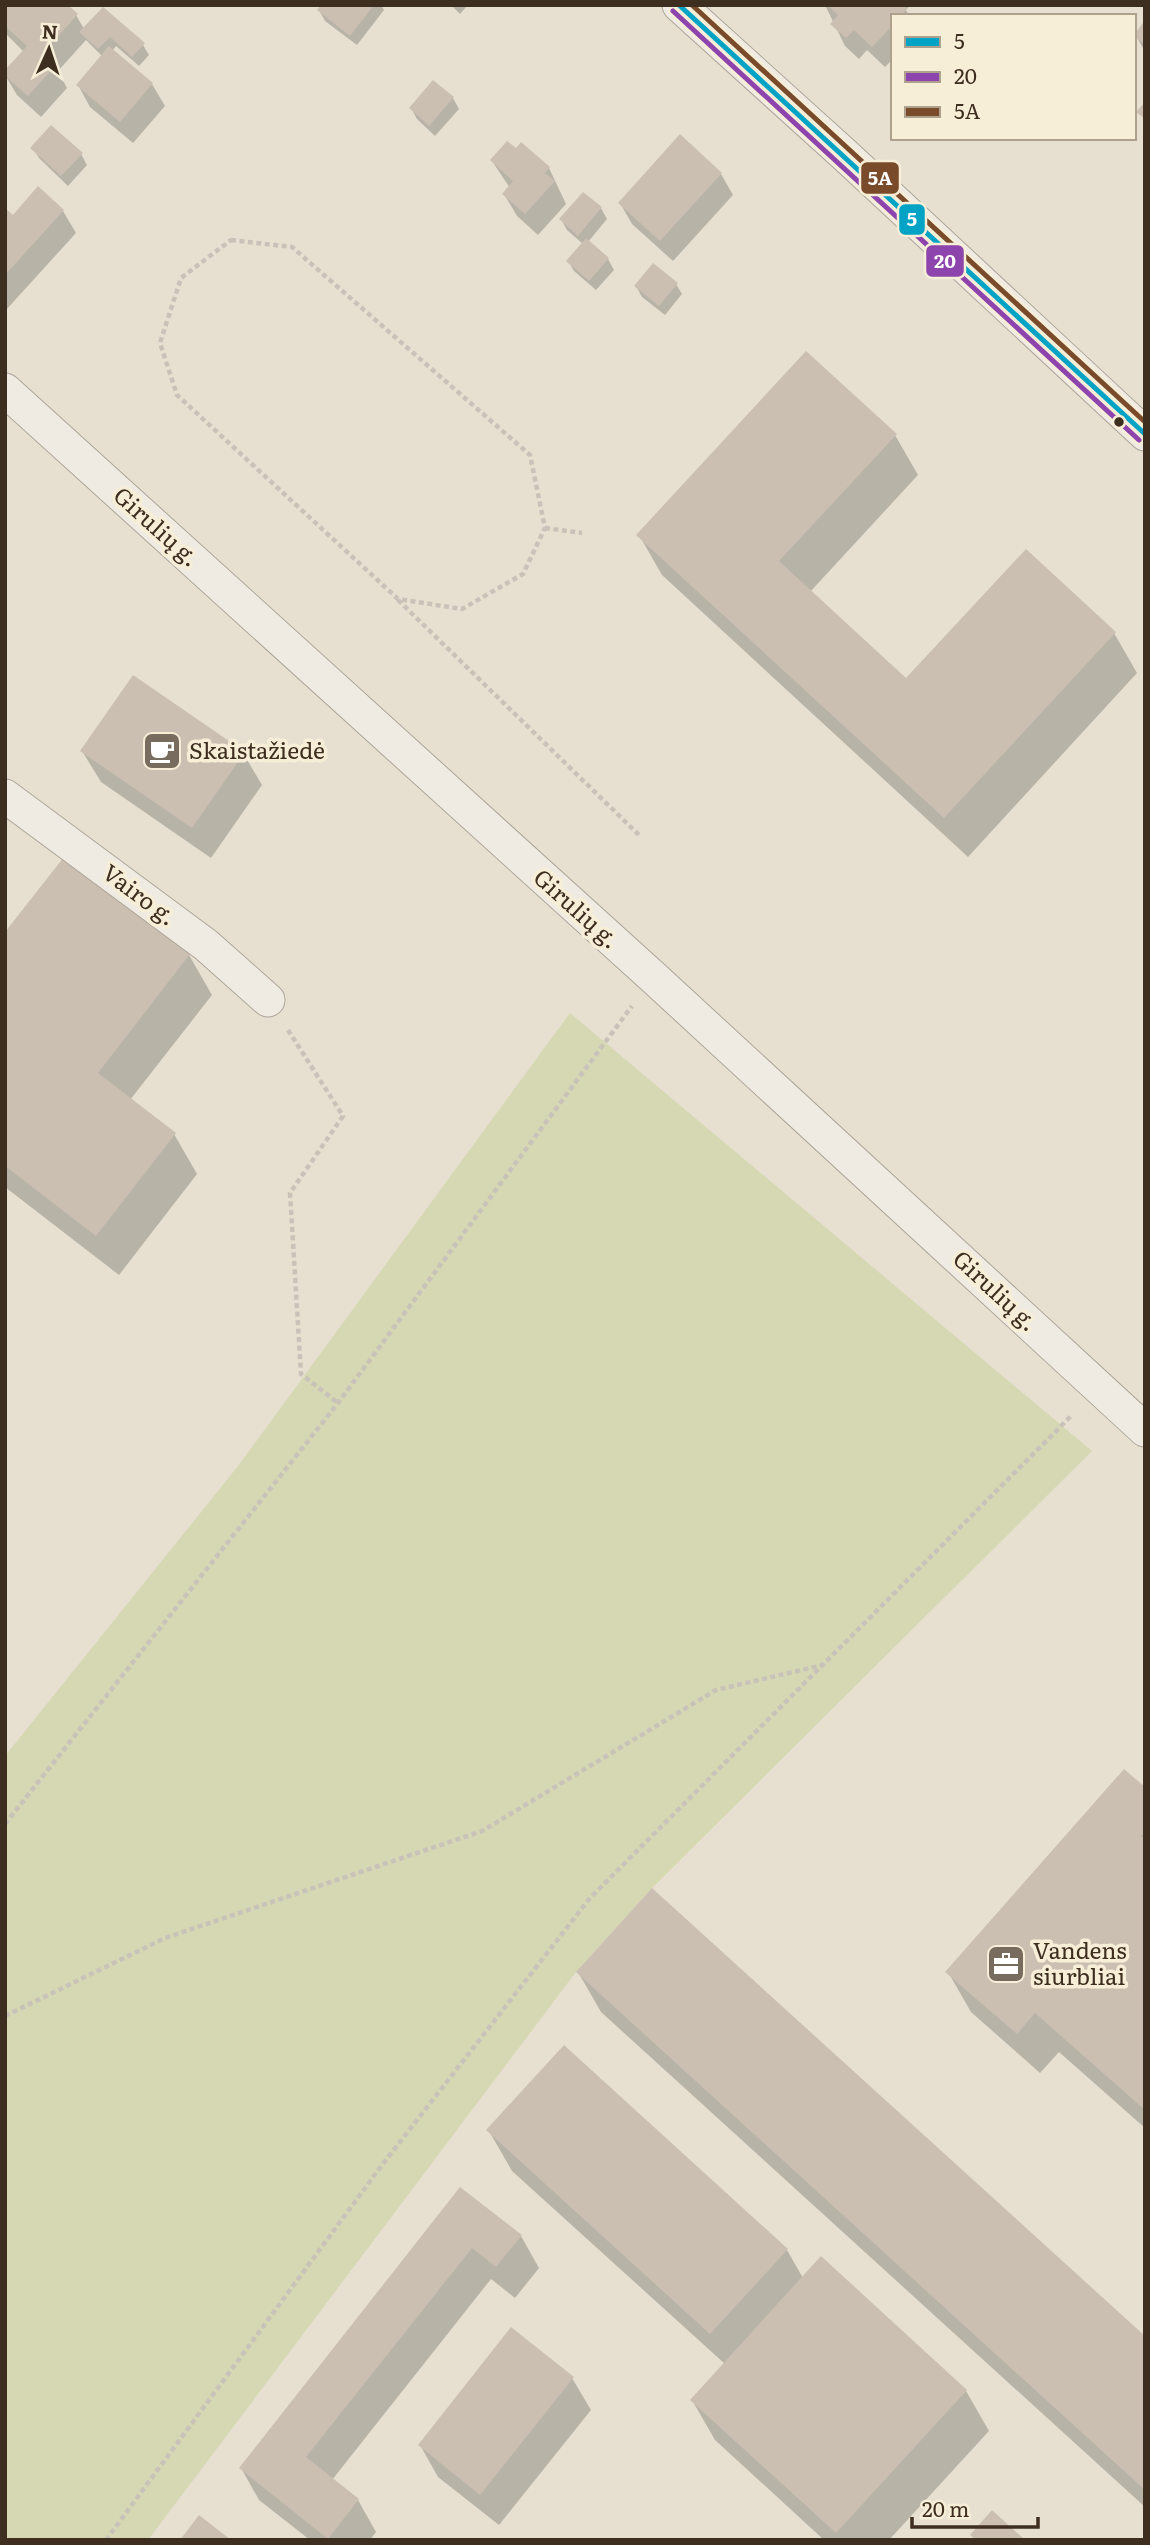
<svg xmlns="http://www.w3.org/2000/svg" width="1150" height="2545" font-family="Literata,serif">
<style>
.green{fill:#d6d7b3}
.shadow{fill:#0003}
.building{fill:#cbbfb2}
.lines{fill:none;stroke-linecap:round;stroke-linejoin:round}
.street-casing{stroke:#ada599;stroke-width:35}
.path{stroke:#c8c2b9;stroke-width:4.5;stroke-dasharray:5 3.5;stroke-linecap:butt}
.street{stroke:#efebe3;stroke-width:33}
.bus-1-casing{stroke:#f7eed8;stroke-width:10}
.bus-2-casing{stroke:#f7eed8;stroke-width:10}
.bus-3-casing{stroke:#f7eed8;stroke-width:10}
.bus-1{stroke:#03a3c5;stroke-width:5}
.bus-2{stroke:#8e44ad;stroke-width:5}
.bus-3{stroke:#7a4b2a;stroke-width:5}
.bus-dot{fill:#3d2e20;stroke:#f7eed8;stroke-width:2.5}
.labels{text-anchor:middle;stroke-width:7;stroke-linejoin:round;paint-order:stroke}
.street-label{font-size:23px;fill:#3d2e20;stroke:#f7eed8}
.poi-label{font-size:23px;fill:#3d2e20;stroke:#f7eed8;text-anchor:start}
.line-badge{stroke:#f7eed8;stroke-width:2.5}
.badge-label{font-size:19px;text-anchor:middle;font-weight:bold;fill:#fff}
</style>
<rect width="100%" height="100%" fill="#e7e0d1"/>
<polygon class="green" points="570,1013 1092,1451 652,1888 576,1972 148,2540 5,2540 5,1756 238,1466"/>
<g class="shadow">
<polygon points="5,5 76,15 84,29 143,45 149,55 139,66 116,46 112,51 152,84 165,106 133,143 90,107 78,85 102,56 86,40 58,71 67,88 41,117 17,95 5,75 24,52 5,33"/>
<polygon points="323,5 381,5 384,10 357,45 325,21 319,10"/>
<polygon points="451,5 468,5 460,14"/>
<polygon points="825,5 910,5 906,10 909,16 893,16 893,59 885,67 867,50 859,59 845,46"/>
<polygon points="1145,23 1145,52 1135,34"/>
<polygon points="453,98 459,109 435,136 417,119 411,108"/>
<polygon points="521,144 549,168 566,204 538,235 517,216 504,194 510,188 492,161 516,150"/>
<polygon points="33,148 81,154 87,165 68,186 39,158"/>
<polygon points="721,174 733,195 673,261 632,224 620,203"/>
<polygon points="38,189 63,211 76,233 6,310 5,210 13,217"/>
<polygon points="601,208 607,219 588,242 608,259 614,270 596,290 574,271 568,261 583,244 567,230 561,219"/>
<polygon points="676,284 682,294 665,315 642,297 636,286"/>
<polygon points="895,435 918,475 810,592 907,680 1114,633 1137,673 968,857 662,575 639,535"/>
<polygon points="82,751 243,753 262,785 211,858 101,782"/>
<polygon points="5,934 189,955 212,995 130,1100 174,1134 197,1174 119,1275 5,1187"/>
<polygon points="1145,1790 1145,2128 1059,2052 1040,2073 971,2012 948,1972"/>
<polygon points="578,1972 1145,2338 1145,2507 601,2012"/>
<polygon points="489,2131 787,2250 803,2278 966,2391 989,2431 889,2540 824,2540 715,2440 692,2400 725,2364 512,2171"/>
<polygon points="461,2189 521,2236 539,2268 515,2298 491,2279 332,2480 358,2500 376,2532 370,2540 310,2540 259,2500 241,2468"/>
<polygon points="572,2378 591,2410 499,2525 438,2477 420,2445"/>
</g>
<g class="building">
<polygon points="5,5 68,5 78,14 43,53 56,65 28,96 5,76 5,70 27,46 5,26"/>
<polygon points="321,5 374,5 350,36 317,10"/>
<polygon points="827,5 903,5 907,9 901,16 893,16 893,25 872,47 854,30 846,38 830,24 838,15"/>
<polygon points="103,7 145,43 132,57 110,37 98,49 79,32"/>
<polygon points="1145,20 1145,45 1134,35"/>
<polygon points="109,46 153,83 120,122 76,85"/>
<polygon points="433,80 454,97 429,126 409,108"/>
<polygon points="1145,102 1145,119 1136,112"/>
<polygon points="51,125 83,153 61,176 30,148"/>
<polygon points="680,134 722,173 660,241 618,203"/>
<polygon points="507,141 516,148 521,142 550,167 545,173 555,181 525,214 502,194 513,181 490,160"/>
<polygon points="38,186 64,210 5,275 5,208 13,215"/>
<polygon points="583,192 602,207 578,236 559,219"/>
<polygon points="586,238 609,258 589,281 566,261"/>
<polygon points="653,263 678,283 659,306 634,286"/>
<polygon points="806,351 897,434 779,561 906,678 1026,549 1116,632 944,818 636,535"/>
<polygon points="133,675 245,752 192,828 80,751"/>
<polygon points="64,857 190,954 98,1073 176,1133 96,1236 5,1166 5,932"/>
<polygon points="1124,1769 1145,1787 1145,1831 1141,1836 1145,1839 1145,2110 1035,2013 1017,2034 945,1972"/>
<polygon points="652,1888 1145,2336 1145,2490 576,1972"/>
<polygon points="564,2045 788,2249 710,2334 486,2130"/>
<polygon points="460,2187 522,2235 496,2267 472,2248 306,2457 359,2499 328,2539 239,2468"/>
<polygon points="821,2256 967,2390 836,2533 690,2400"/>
<polygon points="511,2327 574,2377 480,2495 418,2445"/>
<polygon points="992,2510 1025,2540 976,2540 970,2535"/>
<polygon points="199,2515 231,2540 180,2540"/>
</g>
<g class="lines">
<defs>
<g id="street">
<polyline points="679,5 846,156 1145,434"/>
<polyline points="5,390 653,977 1145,1430"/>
<polyline points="5,796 206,945 268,1000"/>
</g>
</defs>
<use href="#street" class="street-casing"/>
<g class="path">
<polygon points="231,240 292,247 530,455 545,528 523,574 462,609 398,599 177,395 160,343 181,278"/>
<polyline points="545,528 582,533"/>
<polyline points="398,600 641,837"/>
<polyline points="288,1030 343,1116 290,1193 301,1374 338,1403"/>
<polyline points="5,1824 338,1403 632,1006"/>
<polyline points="5,2016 165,1938 482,1831 716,1690 823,1665"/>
<polyline points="106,2540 382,2165 590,1898 1072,1415"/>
</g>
<use href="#street" class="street"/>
<defs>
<polyline id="bus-1" points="679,5 1145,434"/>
<polyline id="bus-2" points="673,11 1139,440"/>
<polyline id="bus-3" points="692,5 1145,422"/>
</defs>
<use href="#bus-1" class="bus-1-casing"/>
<use href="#bus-2" class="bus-2-casing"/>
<use href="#bus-3" class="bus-3-casing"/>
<use href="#bus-1" class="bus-1"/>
<use href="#bus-2" class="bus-2"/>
<use href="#bus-3" class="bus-3"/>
</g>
<defs>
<symbol id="cafe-square" viewBox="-11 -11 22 22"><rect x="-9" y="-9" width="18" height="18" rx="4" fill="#786c5e" stroke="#f7eed8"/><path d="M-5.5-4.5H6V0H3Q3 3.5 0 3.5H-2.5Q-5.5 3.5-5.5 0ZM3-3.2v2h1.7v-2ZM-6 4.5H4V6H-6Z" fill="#fff"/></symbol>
<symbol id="office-square" viewBox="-11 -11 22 22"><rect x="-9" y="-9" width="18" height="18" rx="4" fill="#786c5e" stroke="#f7eed8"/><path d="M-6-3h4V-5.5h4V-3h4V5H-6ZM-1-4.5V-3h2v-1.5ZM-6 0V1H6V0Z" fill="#fff"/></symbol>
</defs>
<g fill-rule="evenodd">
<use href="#cafe-square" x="140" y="729" width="44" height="44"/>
<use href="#office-square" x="984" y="1942" width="44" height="44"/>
</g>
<circle class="bus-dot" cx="1119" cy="422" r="6"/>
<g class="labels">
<g class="street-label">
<text transform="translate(156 527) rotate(42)" y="8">Girulių g.</text>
<text transform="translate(139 895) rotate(37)" y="8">Vairo g.</text>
<text transform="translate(576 909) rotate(42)" y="8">Girulių g.</text>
<text transform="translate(995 1291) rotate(43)" y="8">Girulių g.</text>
</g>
<g class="poi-label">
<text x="189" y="759">Skaistažiedė</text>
<text x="1033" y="1959">Vandens<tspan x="1033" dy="26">siurbliai</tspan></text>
</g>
</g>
<g class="line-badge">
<rect x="860" y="161" width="40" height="34" rx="7" fill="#7a4b2a"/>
<rect x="898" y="203" width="28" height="33" rx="7" fill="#03a3c5"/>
<rect x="925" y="244" width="40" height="34" rx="7" fill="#8e44ad"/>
</g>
<g class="badge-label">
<text x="880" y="185">5A</text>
<text x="912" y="226">5</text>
<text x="945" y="268">20</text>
</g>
<rect width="1150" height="2545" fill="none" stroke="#3d2e20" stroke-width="14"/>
<rect x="891" y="14" width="245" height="126" fill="#f7eed8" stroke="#ada18e" stroke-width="2"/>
<rect x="905" y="37" width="35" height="10" fill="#03a3c5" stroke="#ada18e" stroke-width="2"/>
<text x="954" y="49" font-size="21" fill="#3d2e20">5</text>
<rect x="905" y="72" width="35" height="10" fill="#8e44ad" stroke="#ada18e" stroke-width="2"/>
<text x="954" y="84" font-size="21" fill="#3d2e20">20</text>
<rect x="905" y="107" width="35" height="10" fill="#7a4b2a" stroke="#ada18e" stroke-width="2"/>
<text x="954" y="119" font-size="21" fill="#3d2e20">5A</text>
<g transform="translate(49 49) rotate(3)" stroke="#f7eed8" stroke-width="5" paint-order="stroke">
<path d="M0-5L12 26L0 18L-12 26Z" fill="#3d2e20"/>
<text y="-10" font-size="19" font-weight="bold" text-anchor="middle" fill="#3d2e20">N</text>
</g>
<path d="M912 2517v10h126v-10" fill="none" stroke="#3d2e20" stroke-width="3.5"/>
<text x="922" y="2517" font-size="21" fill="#3d2e20" stroke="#f7eed8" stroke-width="5" paint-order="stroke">20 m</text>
</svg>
